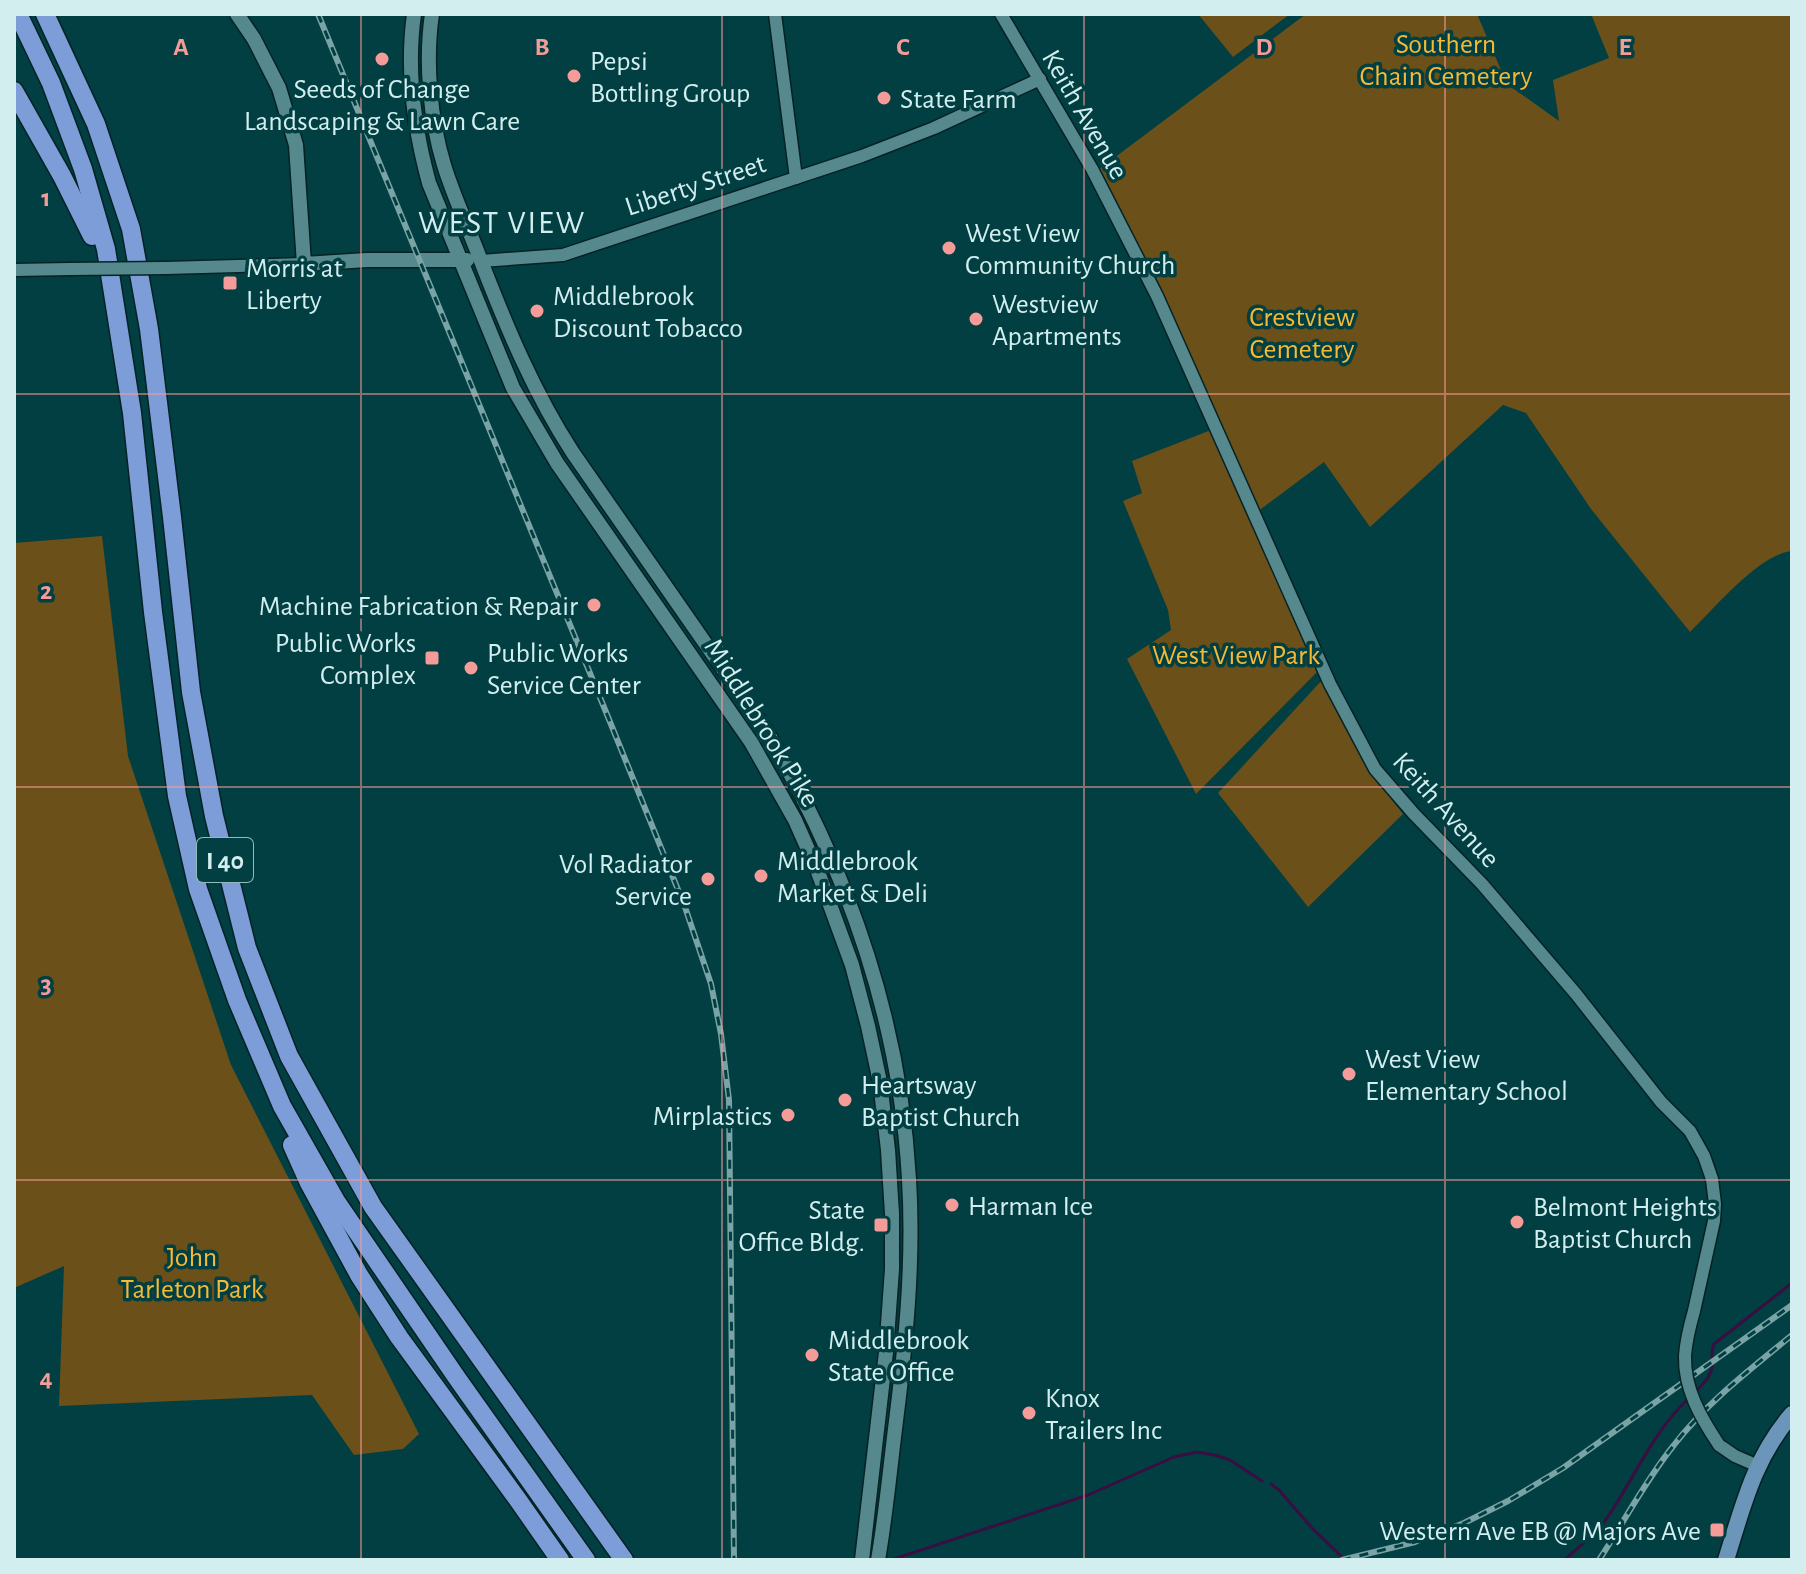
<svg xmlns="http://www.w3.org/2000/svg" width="1806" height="1574" font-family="'Alegreya Sans',sans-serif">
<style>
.green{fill:#6b501a}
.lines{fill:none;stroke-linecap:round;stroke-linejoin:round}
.stream{stroke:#390e40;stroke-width:3}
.tertiary-casing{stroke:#062224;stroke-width:15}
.secondary-casing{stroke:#062224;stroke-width:17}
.primary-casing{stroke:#062224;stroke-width:19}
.motorway-casing{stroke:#062224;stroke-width:21}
.tertiary{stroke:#55898d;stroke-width:12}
.secondary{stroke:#55898d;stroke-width:14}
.primary{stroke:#6c95ba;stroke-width:16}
.motorway{stroke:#7c9dd8;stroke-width:18}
.rail-casing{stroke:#79a3a4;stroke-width:6}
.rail{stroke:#023f42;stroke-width:3;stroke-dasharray:9;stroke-linecap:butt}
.tertiary-bridge-casing{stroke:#062224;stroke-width:15;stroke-linecap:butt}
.tertiary-bridge{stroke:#55898d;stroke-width:12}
.grid{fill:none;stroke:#f59b98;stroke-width:2;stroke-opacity:0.55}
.poi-dot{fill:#f59b98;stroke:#023f42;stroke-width:3}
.labels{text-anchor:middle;stroke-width:7;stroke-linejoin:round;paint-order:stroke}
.shield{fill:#023f42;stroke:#94babb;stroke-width:2}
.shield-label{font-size:26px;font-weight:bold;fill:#d3eeef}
.park-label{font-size:28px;fill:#f7b934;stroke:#023f42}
.poi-label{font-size:28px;fill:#d3eeef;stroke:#023f42;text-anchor:start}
.street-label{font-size:28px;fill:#d3eeef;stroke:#023f42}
.quarter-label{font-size:32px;letter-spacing:2px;fill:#d3eeef;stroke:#023f42}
.grid-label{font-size:26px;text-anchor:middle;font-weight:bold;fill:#f59b98;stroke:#023f42;stroke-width:7;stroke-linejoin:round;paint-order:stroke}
</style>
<rect width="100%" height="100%" fill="#023f42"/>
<g class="green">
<polygon points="1198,14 1290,14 1233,57"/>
<path d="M1306,14H1477L1507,84L1559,121L1553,80L1609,58L1591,14H1792V551C1759,554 1714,609 1690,632L1591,509L1526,413L1503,405L1370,527L1324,462L1257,512L1098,170Z"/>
<polygon points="1211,430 1319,670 1196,794 1127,659 1171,630 1168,610 1123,501 1142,493 1132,461"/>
<polygon points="102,536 128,756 231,1065 419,1434 403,1449 354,1455 312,1395 59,1406 64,1266 14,1288 14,543"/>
<polygon points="1323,679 1366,766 1403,814 1308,907 1218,793"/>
</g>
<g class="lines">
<g class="stream">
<path d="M1696,1391C1703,1384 1711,1377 1712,1366C1713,1357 1710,1352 1714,1344L1792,1283"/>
<polyline points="1271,1484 1279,1490 1311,1527 1345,1560"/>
<polyline points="891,1560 1088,1495 1174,1457 1197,1452 1215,1455 1230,1460 1262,1481"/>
<path d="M1565,1560C1576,1548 1592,1538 1602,1525C1632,1484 1650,1435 1688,1399"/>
</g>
<defs>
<g id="tertiary">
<polyline points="775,14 796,178"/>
<polyline points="1001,14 1092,169 1157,296 1330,684 1375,769 1414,814 1482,884 1576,994 1661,1102 1690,1131 1704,1156 1712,1179 1715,1204 1714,1221 1694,1311"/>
<polyline points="481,261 563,255 862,156 934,128 1040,79"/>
<polyline points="166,268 304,264"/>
<polyline points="14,270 70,269"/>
<polyline points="1719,1445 1735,1456 1758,1466"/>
</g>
<g id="secondary">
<polyline points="237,14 254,39 279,88 296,145 304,264 367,260 467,260"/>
<path d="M414,14C406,71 414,128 429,183L513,388L557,463L751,742L795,820L818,872L852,965L868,1026L880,1082L888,1150L892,1214V1269L886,1352L862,1560"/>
<path d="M432,14C425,61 430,119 444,165C454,198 469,229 481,261C507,328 534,393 573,453L767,732C847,869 900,1019 909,1179C914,1260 906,1341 896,1421C890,1468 886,1514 878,1560"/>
</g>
<path id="primary" d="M1726,1560C1743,1506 1754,1458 1792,1414"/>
<g id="motorway">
<polyline points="18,14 51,83 83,169 106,249 132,413 153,612 177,796 198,889 237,1000 282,1106 336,1201 457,1378 586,1560"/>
<polyline points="45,14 96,124 131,229 149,329 172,517 191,692 214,816 247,948 289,1056 373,1207 624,1560"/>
<polyline points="14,91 62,176 92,236"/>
<polyline points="292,1145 309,1183 359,1275 399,1337 518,1500 560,1560"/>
</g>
</defs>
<use href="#tertiary" class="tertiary-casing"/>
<use href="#secondary" class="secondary-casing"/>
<use href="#primary" class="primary-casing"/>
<use href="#motorway" class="motorway-casing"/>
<use href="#tertiary" class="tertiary"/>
<use href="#secondary" class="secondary"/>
<use href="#primary" class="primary"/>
<use href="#motorway" class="motorway"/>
<defs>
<g id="rail">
<polyline points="318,14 606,712 685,907 711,984 721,1034 729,1100 734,1560"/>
<polyline points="1342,1560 1415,1542 1464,1523 1508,1501 1563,1468 1792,1305"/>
<path d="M1599,1560C1624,1522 1645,1481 1674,1445C1707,1402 1751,1369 1792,1335"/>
</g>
</defs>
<use href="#rail" class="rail-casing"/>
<use href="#rail" class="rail"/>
<defs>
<g id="tertiary-bridge">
<polyline points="70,269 166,268"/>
<path d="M1694,1311C1690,1325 1686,1340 1685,1356C1684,1389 1701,1418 1719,1445"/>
</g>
</defs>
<use href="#tertiary-bridge" class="tertiary-bridge-casing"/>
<use href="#tertiary-bridge" class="tertiary-bridge"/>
</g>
<path class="grid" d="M361,14V1560M722,14V1560M1084,14V1560M1445,14V1560M14,394H1792M14,787H1792M14,1180H1792"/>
<g class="poi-dot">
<circle cx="382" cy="59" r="8"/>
<circle cx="574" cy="76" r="8"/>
<circle cx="884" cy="98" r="8"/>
<circle cx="949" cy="248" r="8"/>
<rect x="222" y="275" width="16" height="16" rx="4"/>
<circle cx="537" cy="311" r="8"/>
<circle cx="976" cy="319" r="8"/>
<circle cx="594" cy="605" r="8"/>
<rect x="424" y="650" width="16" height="16" rx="4"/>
<circle cx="471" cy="668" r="8"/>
<circle cx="761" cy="876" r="8"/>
<circle cx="708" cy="879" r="8"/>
<circle cx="1349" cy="1074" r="8"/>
<circle cx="845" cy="1100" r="8"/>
<circle cx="788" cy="1115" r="8"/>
<circle cx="952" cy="1205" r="8"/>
<circle cx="1517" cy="1222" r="8"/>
<rect x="873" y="1217" width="16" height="16" rx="4"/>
<circle cx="812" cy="1355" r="8"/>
<circle cx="1029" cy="1413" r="8"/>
<rect x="1709" y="1522" width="16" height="16" rx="4"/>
</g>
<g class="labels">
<rect class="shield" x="197" y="838" width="56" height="44" rx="6"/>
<g class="shield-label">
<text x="225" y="869">I 40</text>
</g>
<g class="park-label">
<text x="1446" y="53">Southern<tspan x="1446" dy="32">Chain Cemetery</tspan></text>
<text x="1302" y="326">Crestview<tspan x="1302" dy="32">Cemetery</tspan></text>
<text x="1236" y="664">West View Park</text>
<text x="192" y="1266">John<tspan x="192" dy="32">Tarleton Park</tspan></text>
</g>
<g class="poi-label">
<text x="590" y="70">Pepsi<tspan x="590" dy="32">Bottling Group</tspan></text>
<text x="382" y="98" text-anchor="middle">Seeds of Change<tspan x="382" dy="32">Landscaping &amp; Lawn Care</tspan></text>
<text x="900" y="108">State Farm</text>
<text x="965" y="242">West View<tspan x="965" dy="32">Community Church</tspan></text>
<text x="246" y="277">Morris at<tspan x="246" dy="32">Liberty</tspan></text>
<text x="553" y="305">Middlebrook<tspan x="553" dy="32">Discount Tobacco</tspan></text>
<text x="992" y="313">Westview<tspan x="992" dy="32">Apartments</tspan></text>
<text x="578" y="615" text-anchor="end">Machine Fabrication &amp; Repair</text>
<text x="416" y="652" text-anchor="end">Public Works<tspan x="416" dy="32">Complex</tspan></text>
<text x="487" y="662">Public Works<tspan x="487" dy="32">Service Center</tspan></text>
<text x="777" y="870">Middlebrook<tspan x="777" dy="32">Market &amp; Deli</tspan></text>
<text x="692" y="873" text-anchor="end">Vol Radiator<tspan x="692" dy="32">Service</tspan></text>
<text x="1365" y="1068">West View<tspan x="1365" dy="32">Elementary School</tspan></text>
<text x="861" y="1094">Heartsway<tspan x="861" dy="32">Baptist Church</tspan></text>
<text x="772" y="1125" text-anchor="end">Mirplastics</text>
<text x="968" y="1215">Harman Ice</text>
<text x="1533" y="1216">Belmont Heights<tspan x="1533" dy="32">Baptist Church</tspan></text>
<text x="865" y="1219" text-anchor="end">State<tspan x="865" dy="32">Office Bldg.</tspan></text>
<text x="828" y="1349">Middlebrook<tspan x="828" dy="32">State Office</tspan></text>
<text x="1045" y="1407">Knox<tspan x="1045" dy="32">Trailers Inc</tspan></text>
<text x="1701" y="1540" text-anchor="end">Western Ave EB @ Majors Ave</text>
</g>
<g class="street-label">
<text transform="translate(1086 114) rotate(60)" y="10">Keith Avenue</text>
<text transform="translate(695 184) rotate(-18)" y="10">Liberty Street</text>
<text transform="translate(763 722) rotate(58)" y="10">Middlebrook Pike</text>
<text transform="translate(1447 809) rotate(48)" y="10">Keith Avenue</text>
</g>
<g class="quarter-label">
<text x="502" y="233">WEST VIEW</text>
</g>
</g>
<g class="grid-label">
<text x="181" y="55">A</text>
<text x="542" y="55">B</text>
<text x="903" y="55">C</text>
<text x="1264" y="55">D</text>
<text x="1625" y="55">E</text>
<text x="46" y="206">1</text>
<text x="46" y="599">2</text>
<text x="46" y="993">3</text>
<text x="46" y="1386">4</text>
</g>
<rect width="1806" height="1574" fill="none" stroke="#d3eeef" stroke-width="32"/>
</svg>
